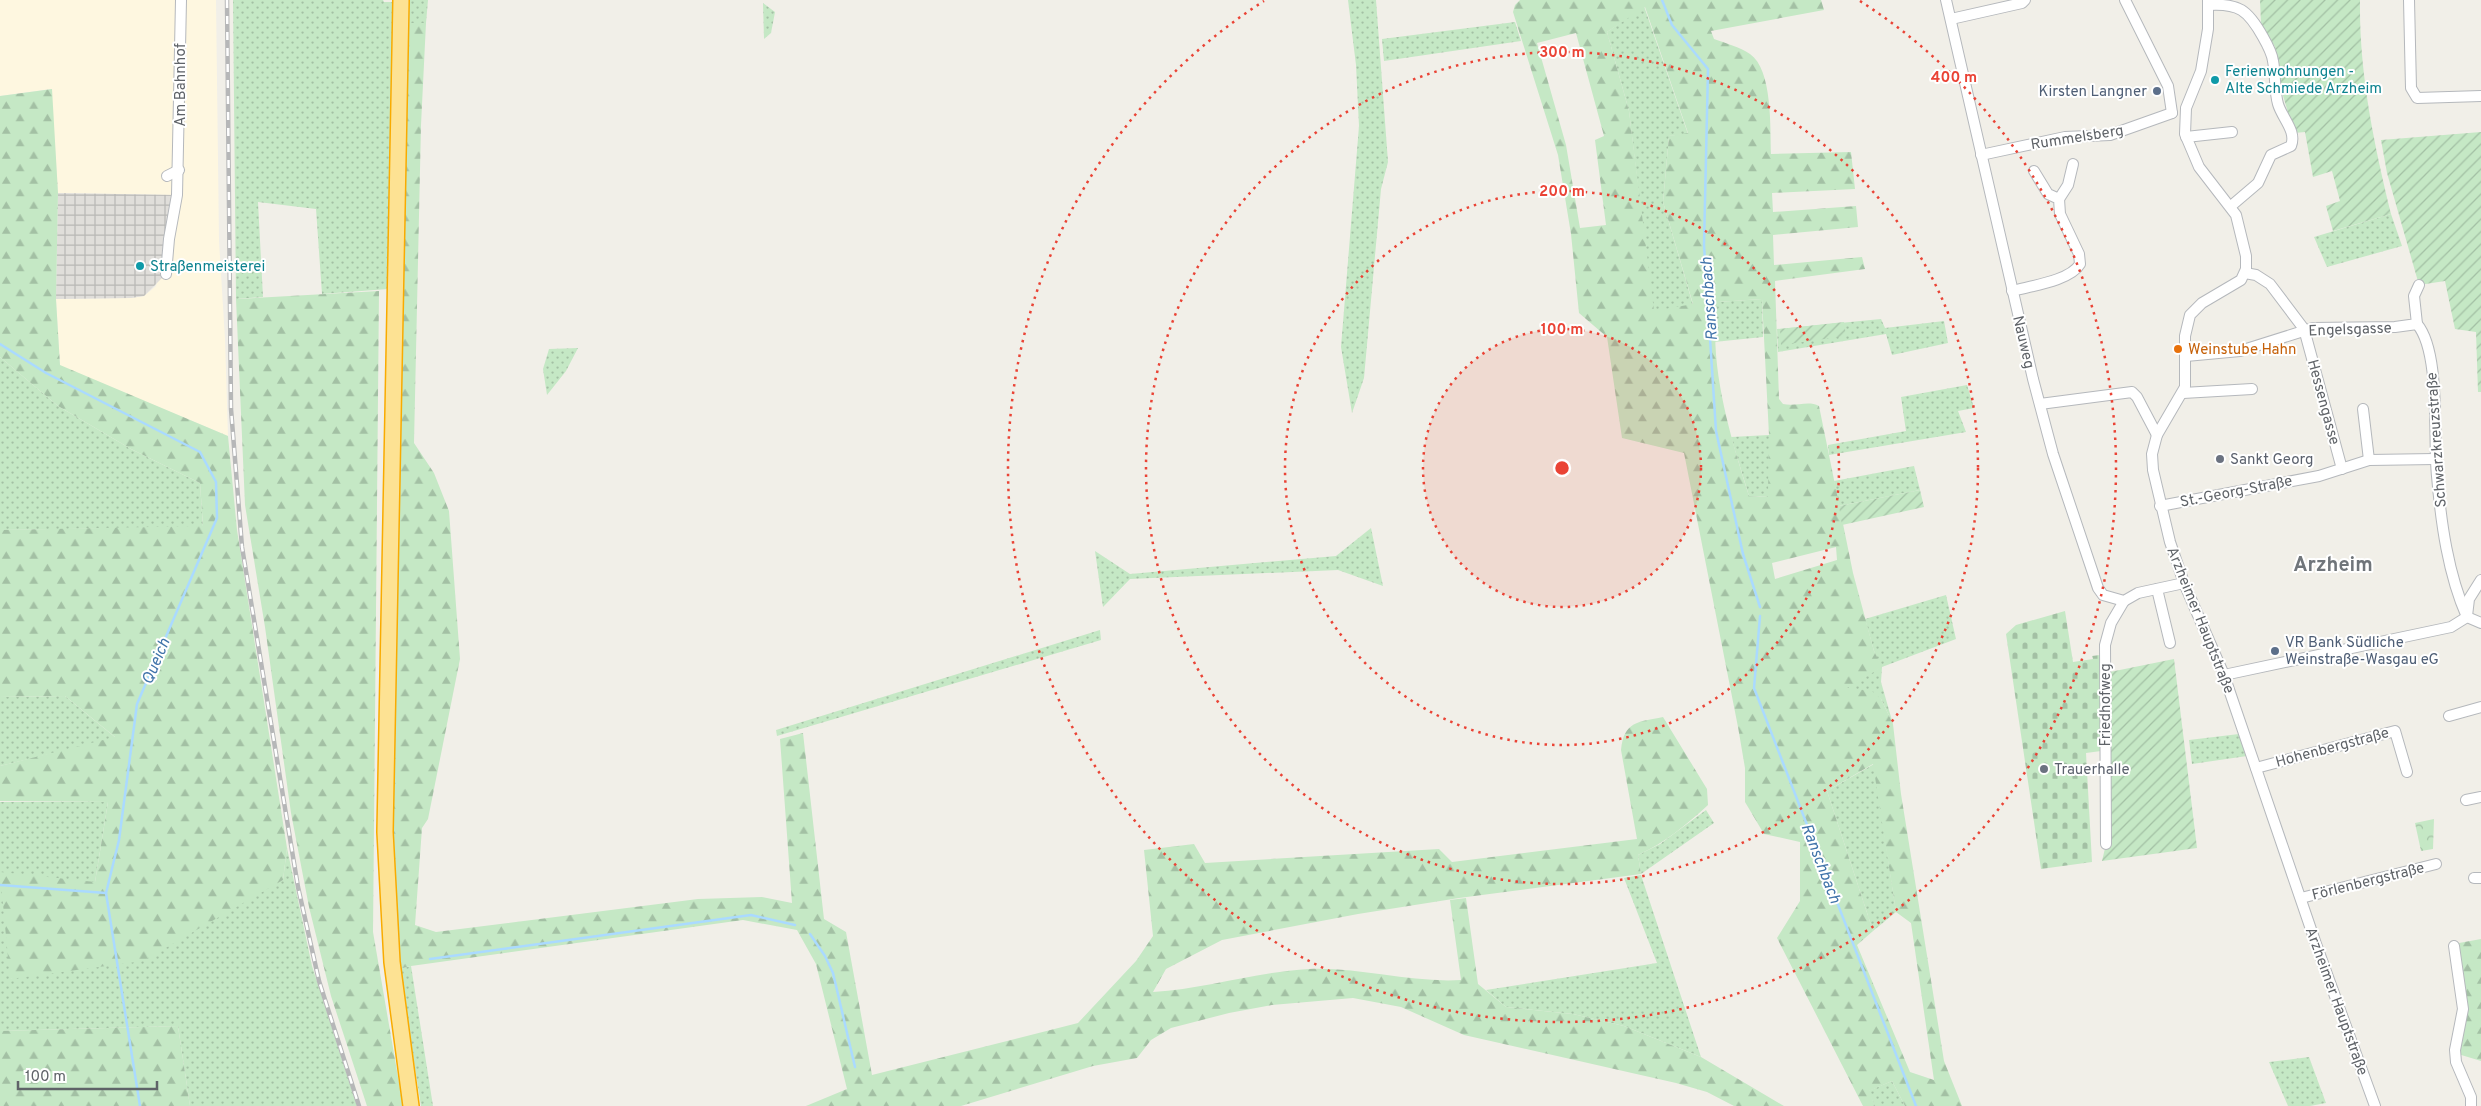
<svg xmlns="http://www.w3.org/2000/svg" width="2481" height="1106" font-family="Overpass,sans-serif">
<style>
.commercial{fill:#fef7e0}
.industrial{fill:url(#industrial-grid)}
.grass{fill:url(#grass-dots)}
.forest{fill:url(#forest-firs);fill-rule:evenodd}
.cemetery{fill:url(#cemetery-stones)}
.park{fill:url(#park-crowns)}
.garden{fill:url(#garden-furrows)}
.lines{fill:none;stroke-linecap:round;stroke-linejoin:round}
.stream{stroke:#aadaff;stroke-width:2.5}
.minor-casing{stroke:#b5b8bc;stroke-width:12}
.highway-casing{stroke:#f9ab00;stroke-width:18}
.minor{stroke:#fff;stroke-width:10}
.highway{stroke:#fde293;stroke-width:15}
.rail-casing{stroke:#b6b7b8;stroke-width:4.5}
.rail{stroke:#fff;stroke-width:2.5;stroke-dasharray:8;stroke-linecap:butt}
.ring{fill:none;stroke:#ea4335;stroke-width:2.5;stroke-dasharray:2.5 5}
.culture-dot{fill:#0f9aa8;stroke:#fff;stroke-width:2}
.service-dot{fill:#5c6f8a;stroke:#fff;stroke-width:2}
.food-dot{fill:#e8710a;stroke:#fff;stroke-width:2}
.worship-dot{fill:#6b7280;stroke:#fff;stroke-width:2}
.labels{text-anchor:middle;stroke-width:4;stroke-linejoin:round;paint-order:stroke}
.culture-label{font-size:15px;fill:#0d838f;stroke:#fff;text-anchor:start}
.street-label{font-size:15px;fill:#5f6368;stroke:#fff}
.service-label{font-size:15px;fill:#4e5e75;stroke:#fff;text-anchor:end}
.food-label{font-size:15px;fill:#c56008;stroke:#fff;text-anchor:start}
.worship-label{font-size:15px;fill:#5b616d;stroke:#fff;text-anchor:start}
.water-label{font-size:16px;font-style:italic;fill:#4174aa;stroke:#fff}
.district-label{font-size:20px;font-weight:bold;fill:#70757a;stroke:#fff}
.centre{fill:#ea4335;stroke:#fff;stroke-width:2.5}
.ring-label{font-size:15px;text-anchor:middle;font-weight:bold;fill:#ea4335;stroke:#fff;stroke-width:4;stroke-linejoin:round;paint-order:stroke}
</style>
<defs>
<pattern id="industrial-grid" width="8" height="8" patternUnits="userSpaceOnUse" patternTransform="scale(1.25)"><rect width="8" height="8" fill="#e0deda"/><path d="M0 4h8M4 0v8" fill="none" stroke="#b9b8b5"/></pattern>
<pattern id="grass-dots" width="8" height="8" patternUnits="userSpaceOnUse" patternTransform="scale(1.25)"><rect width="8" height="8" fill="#c5e8c5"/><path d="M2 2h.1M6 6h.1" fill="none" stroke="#a3c0a4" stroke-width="1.8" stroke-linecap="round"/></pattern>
<pattern id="forest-firs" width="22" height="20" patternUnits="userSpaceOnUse" patternTransform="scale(1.25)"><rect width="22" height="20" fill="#c5e8c5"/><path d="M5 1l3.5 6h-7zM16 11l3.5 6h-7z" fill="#a3c0a4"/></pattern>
<pattern id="cemetery-stones" width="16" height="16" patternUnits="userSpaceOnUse" patternTransform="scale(1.25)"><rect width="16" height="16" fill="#c5e8c5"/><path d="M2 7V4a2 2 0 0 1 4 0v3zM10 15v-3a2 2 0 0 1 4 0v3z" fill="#a3c0a4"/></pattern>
<pattern id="park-crowns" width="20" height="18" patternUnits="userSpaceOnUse" patternTransform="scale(1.25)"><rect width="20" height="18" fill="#c5e8c5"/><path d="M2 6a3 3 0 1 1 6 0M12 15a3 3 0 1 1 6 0" fill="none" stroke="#a3c0a4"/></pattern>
<pattern id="garden-furrows" width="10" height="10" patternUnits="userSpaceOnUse" patternTransform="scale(1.25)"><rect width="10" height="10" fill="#c5e8c5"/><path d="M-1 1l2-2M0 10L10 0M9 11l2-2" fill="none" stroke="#a3c0a4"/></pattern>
</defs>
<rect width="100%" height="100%" fill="#f1efe8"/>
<polygon class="commercial" points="0,0 216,0 219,241 225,339 228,436 60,366 56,299 131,298 144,296 156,286 177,195 58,193 51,89 0,96"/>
<polygon class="industrial" points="58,193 177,195 166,274 144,296 131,298 56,299"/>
<g class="grass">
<polygon points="233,0 383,0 384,2 394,2 388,289 322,294 316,209 258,202 263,297 236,299"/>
<polygon points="409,0 428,0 426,23 409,23"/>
<polygon points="1348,0 1376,0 1388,162 1381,189 1364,378 1352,413 1341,347 1359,126 1356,65"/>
<polygon points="763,3 775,12 771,33 764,39"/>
<polygon points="1644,6 1688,134 1669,136 1663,202 1693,305 1653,312 1629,111 1607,32"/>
<polygon points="1515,22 1521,41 1384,61 1382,39"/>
<polygon points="2391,214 2402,246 2327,267 2314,237"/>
<polygon points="1762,299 1763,337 1714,342 1717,302"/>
<polygon points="1881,319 1885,328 1944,321 1948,343 1892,355 1886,334 1778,352 1777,329"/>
<polygon points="578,348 566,371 547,395 543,369 549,349"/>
<polygon points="0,357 58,406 131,449 200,483 203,527 0,530"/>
<polygon points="1967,385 1974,408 1958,411 1966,432 1829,455 1828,445 1906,431 1901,397"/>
<polygon points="1769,435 1769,497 1749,496 1731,437"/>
<polygon points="1914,466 1920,490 1839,506 1834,481"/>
<polygon points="1371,528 1383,586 1338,570 1130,579 1103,607 1095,551 1130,574 1336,556"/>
<polygon points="1946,595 1956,639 1882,667 1881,682 1893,724 1881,699 1846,688 1881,667 1874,651 1865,619"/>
<polygon points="1100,630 1101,640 777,736 776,730"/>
<polygon points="65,696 116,738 0,766 0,697"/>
<polygon points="2239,734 2247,756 2192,764 2189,740"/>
<polygon points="1874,764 1896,912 1873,931 1827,791"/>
<polygon points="0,802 108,802 95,882 10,979 283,880 287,848 312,966 357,1106 190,1106 178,1026 0,1031"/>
<polygon points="1706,810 1714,823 1641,874 1638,855 1660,844"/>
<polygon points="1641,875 1701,1057 1624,1026 1573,1014 1506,1007 1486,990 1657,963 1624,878"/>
<polygon points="411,966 433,1106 421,1106 399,969"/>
<polygon points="2309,1057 2326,1103 2310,1106 2288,1106 2269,1062"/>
<polygon points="1892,1081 1905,1106 1875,1106 1868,1091"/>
</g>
<g class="forest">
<path d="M1520,0H1821L1824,10L1711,31L1714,39C1725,43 1740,47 1750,54C1773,70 1770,129 1771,154L1851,152L1855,189L1772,193L1773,212L1856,206L1858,227L1773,235L1774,265L1862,257L1865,269L1775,281L1779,399L1783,404C1796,407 1808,400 1819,406L1853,573L1874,651L1882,667L1847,688L1872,691L1881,699L1893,724L1901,794L1944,1061L1962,1106H1905L1892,1081L1869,1091L1875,1106H1863L1777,938L1800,901V842L1764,834L1745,802V768L1738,727L1684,453L1622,438L1607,337L1579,313L1571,234L1558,155L1513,12L1515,5ZM1645,7L1688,133L1669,136L1663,202L1693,304L1654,311L1629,111L1607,32ZM1576,33L1604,136L1595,140L1606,225L1580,228L1566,145L1537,43ZM1762,299L1769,435L1768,497L1749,496C1731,438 1707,362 1718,302ZM1836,547L1837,560L1775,579L1772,563ZM1873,764L1896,912L1911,923L1934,1080L1910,1072L1857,945L1873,931L1827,791Z"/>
<path d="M409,23H426L421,125L414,443L434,473L449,511L460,659L428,819L422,828L415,925L436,932L698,899L762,897L792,903L780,739L803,733L824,919L846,932L872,1075L1078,1023L1136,961L1153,936L1144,850L1194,844L1205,863L1439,849L1452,862L1637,839L1621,750C1624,721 1638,722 1663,717L1707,789L1708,805C1685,826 1666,842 1638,855L1641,874L1459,898L1358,914L1222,940L1166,969L1153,992C1205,989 1256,972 1309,969C1360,967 1411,983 1461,980L1450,900L1466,898L1478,984L1506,1007L1573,1014L1624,1026L1701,1057L1784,1106H1734L1707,1092L1676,1083L1464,1035L1401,1007L1353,998L1272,1005L1229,1013L1171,1028L1151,1040L1137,1058L1093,1066L961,1106H806L847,1089L816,964L797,930L743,920L411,966L399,969L393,863L394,735L396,537Z"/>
<polygon points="52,89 58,193 56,299 60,365 228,436 237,530 287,848 283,880 143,961 10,979 0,872 95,882 108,802 0,801 0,766 115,737 65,696 0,697 0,530 203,526 200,483 131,449 58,406 0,357 0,96"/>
<polygon points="379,291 373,932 403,1106 367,1106 331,996 309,907 291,813 265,627 245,505 236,299"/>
<polygon points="2481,939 2481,1061 2458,1054 2466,1007 2459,943"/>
<polygon points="178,1026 190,1106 0,1106 0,1031"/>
</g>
<polygon class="cemetery" points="2065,611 2073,662 2093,659 2092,656 2100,655 2101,751 2086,753 2092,862 2041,869 2006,634 2016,625"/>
<polygon class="park" points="2434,819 2433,849 2421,851 2415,823"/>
<g class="garden">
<path d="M2260,0H2360C2359,73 2374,144 2391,214L2333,231L2326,206L2340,201L2332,171L2313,177L2305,132L2294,133L2277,75L2275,47L2261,24Z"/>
<polygon points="2481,132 2481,392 2478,392 2476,332 2455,329 2445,281 2419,285 2387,173 2381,140"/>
<polygon points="1844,322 1846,336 1781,345 1780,329"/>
<polygon points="1920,490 1924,507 1842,525 1839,506"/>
<polygon points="2174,659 2197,848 2102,861 2106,844 2105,673"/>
</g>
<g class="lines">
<g class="stream">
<polyline points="1662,0 1672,25 1708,69 1704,245 1716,431 1743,554 1760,607"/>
<polyline points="0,344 46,373 200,452 216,482 217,518 137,704 119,840 106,893 140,1106"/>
<polyline points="1760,616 1754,688 1916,1106"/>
<polyline points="0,885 106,893"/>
<polyline points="810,934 825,956 833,973 855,1067"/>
<polyline points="430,959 751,915 795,925"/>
</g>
<defs>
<g id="minor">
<polyline points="1946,0 2033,379 2053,454 2098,588 2103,595 2124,601 2138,593 2184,583"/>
<polyline points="2125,0 2168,86 2172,113"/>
<polyline points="2208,0 2208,29 2201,71 2186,108 2185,134 2199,167 2236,215 2246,256 2246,269 2241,280 2202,303 2190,315 2185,336 2185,387 2157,435 2152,454 2153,470 2170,542 2184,583 2224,675 2316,944 2375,1106"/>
<polyline points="2409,0 2411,88 2417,98 2481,96"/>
<path d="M2208,5C2239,3 2248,10 2263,37C2267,44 2272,53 2273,61C2276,76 2274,90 2278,104C2282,118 2297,131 2291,146L2271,155L2258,183L2231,206"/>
<polyline points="1951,19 2022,3 2025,0"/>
<polyline points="2186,137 2232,132"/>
<polyline points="1981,155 2065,137 2110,135 2172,113"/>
<polyline points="167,176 179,170"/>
<polyline points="2059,199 2068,185 2073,164"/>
<polyline points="2245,273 2256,275 2270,284 2304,329 2342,469"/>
<polyline points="166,274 169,239 177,195 181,0"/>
<path d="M2012,291C2030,286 2070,281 2080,264L2079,254L2060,214L2059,199L2048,194L2034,171"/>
<path d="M2417,324C2441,352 2433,438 2437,476C2441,523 2448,574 2467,617"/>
<polyline points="2186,356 2240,351 2313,328 2395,327 2417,324 2414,296 2419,285"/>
<polyline points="2183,393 2252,389"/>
<polyline points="2040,404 2132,392 2137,397 2157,435"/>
<polyline points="2363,409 2369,460"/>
<polyline points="2160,506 2319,476 2369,460 2435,459"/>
<polyline points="2157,589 2170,643"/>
<polyline points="2467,616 2469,599 2481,580"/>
<polyline points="2467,617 2481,623"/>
<polyline points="2224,675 2451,627 2467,617"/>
<polyline points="2449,716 2481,707"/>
<polyline points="2256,768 2395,731 2407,772"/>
<polyline points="2466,800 2481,797"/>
<polyline points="2106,844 2105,645 2111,623 2124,601"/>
<polyline points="2474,878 2481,878"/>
<polyline points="2301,898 2436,864"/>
<polyline points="2454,946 2463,1009 2455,1050 2456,1062 2471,1097 2471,1106"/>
</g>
<polyline id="highway" points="401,0 385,832 392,962 411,1106"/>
</defs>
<use href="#minor" class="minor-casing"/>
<use href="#highway" class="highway-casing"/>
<use href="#minor" class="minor"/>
<use href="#highway" class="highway"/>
<defs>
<polyline id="rail" points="227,0 231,409 242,547 298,887 319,981 359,1106"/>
</defs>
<use href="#rail" class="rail-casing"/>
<use href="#rail" class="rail"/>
</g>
<circle cx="1562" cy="468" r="139" fill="#ea4335" fill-opacity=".12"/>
<g class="ring">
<circle cx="1562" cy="468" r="139"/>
<circle cx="1562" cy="468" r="277"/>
<circle cx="1562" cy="468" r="416"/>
<path d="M1860 1A554 554 0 1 1 1264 1"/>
</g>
<g class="culture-dot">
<circle cx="2215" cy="80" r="5"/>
<circle cx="140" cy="266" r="5"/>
</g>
<g class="service-dot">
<circle cx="2157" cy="91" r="5"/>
<circle cx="2275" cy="651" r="5"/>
</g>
<circle class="food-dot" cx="2178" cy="349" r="5"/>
<g class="worship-dot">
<circle cx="2220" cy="459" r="5"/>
<circle cx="2044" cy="769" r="5"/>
</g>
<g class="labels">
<g class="culture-label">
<text x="2225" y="76">Ferienwohnungen -<tspan x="2225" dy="17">Alte Schmiede Arzheim</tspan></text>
<text x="150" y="271">Straßenmeisterei</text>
</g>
<g class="street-label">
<text transform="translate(180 85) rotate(-90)" y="5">Am Bahnhof</text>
<text transform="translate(2077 137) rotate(-9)" y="5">Rummelsberg</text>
<text transform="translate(2350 329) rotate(-2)" y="5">Engelsgasse</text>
<text transform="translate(2024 342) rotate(77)" y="5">Nauweg</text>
<text transform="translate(2324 402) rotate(75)" y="5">Hessengasse</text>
<text transform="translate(2436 440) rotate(-94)" y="5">Schwarzkreuzstraße</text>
<text transform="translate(2236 491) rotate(-11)" y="5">St.-Georg-Straße</text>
<text transform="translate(2201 620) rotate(68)" y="5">Arzheimer Hauptstraße</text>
<text transform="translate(2105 705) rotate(-90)" y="5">Friedhofweg</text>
<text transform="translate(2332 747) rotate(-15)" y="5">Hohenbergstraße</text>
<text transform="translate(2368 881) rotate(-14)" y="5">Förlenbergstraße</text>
<text transform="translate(2337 1001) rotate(70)" y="5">Arzheimer Hauptstraße</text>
</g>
<g class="service-label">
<text x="2147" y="96">Kirsten Langner</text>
<text x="2285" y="647" text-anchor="start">VR Bank Südliche<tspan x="2285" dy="17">Weinstraße-Wasgau eG</tspan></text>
</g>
<g class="food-label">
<text x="2188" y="354">Weinstube Hahn</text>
</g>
<g class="worship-label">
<text x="2230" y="464">Sankt Georg</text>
<text x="2054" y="774">Trauerhalle</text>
</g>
<g class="water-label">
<text transform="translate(1708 299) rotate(-94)" y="6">Ranschbach</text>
<text transform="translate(155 661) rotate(-67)" y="6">Queich</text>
<text transform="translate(1822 863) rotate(69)" y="6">Ranschbach</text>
</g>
<g class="district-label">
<text x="2333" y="571">Arzheim</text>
</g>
</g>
<circle cx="1562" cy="468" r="8" class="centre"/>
<g class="ring-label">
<text x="1562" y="57">300 m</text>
<text x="1954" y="82">400 m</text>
<text x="1562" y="196">200 m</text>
<text x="1562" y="334">100 m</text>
</g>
<path d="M18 1081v8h139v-8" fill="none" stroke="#5f6368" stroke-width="2.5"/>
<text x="25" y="1081" font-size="15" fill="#5f6368" stroke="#ffffff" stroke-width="4" paint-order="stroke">100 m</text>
</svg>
